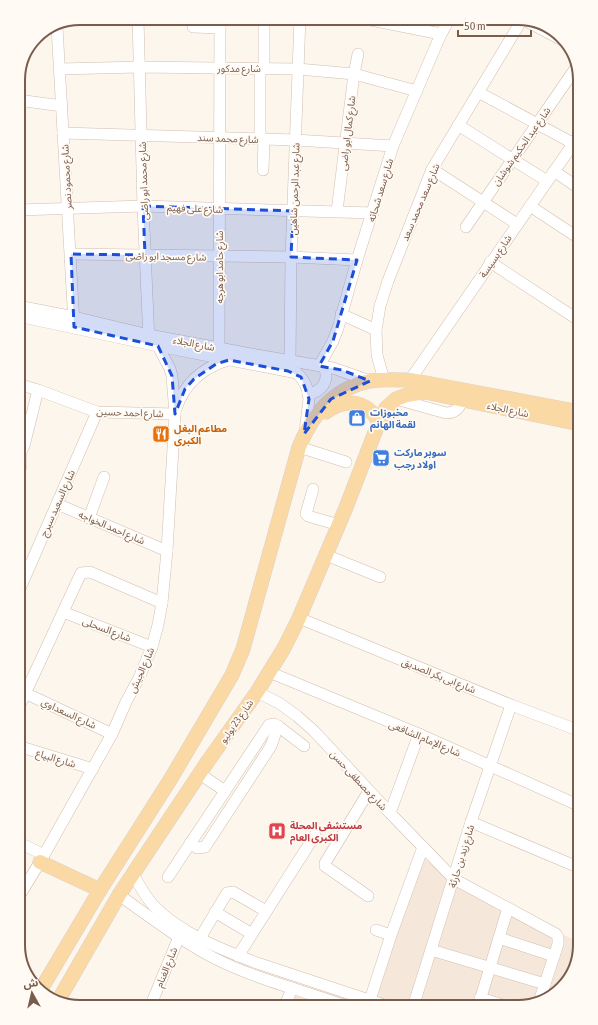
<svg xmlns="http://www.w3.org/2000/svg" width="598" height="1025" font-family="'Asap Condensed','Noto Sans Arabic',sans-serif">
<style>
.residential{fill:#f5e8da}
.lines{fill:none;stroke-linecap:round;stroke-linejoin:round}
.minor-casing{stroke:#d1beb0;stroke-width:12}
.major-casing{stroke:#dad1cd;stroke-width:15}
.minor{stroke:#fff;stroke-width:11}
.major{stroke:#fbd9a5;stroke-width:14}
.marked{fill:#1d4ed8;fill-opacity:0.2;stroke:#1d4ed8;stroke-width:3;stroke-dasharray:8 5;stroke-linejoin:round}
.labels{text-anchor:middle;stroke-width:3.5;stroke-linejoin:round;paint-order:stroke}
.street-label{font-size:10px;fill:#7a5c4d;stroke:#fffaf3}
.shop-label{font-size:10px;font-weight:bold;fill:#366cbe;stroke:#fffaf3;text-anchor:start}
.food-label{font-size:10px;font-weight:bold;fill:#c56008;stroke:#fffaf3;text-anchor:start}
.health-label{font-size:10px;font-weight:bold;fill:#be3a42;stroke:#fffaf3;text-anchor:start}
.rim{fill:none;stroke:#7a5c4d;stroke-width:2}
</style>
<rect width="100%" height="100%" fill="#fdf6ec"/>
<polygon class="residential" points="416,852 448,877 502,905 563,935 580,941 580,945 570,979 545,1001 518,1007 280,1007 292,982 363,1004"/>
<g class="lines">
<defs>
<g id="minor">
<polyline points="138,18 143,206 149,341"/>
<polyline points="361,18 441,34"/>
<polyline points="522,19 564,41"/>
<polyline points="57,27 74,324"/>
<polyline points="193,27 220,28"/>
<polyline points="264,68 264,18"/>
<polyline points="60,69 139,67 298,69 354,74 417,91"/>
<polyline points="478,92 580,147"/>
<polyline points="18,100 62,106"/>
<polyline points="458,125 547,181"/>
<polyline points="63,133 295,140 393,146"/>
<polyline points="260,139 260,68"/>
<polyline points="432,169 517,224"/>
<polyline points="263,170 264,139"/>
<polyline points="554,171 580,189"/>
<polyline points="530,206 580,239"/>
<polyline points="18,210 143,206 373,213"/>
<polyline points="337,211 354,74 358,54"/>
<polyline points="466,227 577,66"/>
<polyline points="71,254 291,257 357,260"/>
<polyline points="490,262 580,321"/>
<polyline points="18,306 74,317 149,335 262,356 333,368 370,381"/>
<polyline points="341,314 376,330"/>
<path d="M18,316L158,346L297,373C305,381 308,388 309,399L305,432"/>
<polyline points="219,348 220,18"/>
<polyline points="290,361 291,257 300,18"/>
<polyline points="319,366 333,341 338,328 357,260 393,146 441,34 450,18"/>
<polyline points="384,380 377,355 376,330 380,306 388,281 432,169 523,18"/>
<polyline points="410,380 580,134"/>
<polyline points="18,384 38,390 97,412 175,414"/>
<path d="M308,394C322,392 330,380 324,367"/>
<path d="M396,399L446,413C456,413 459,408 463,400"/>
<path d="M176,409C184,384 202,368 228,360"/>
<polyline points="299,447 346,462"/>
<polyline points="18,452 21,451 24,446 38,390"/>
<polyline points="18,476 21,466 21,451"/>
<polyline points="313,489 306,514 308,516 339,525"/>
<polyline points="57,504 167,551"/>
<polyline points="89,518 104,477"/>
<polyline points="326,555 380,577"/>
<polyline points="18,593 97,412"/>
<polyline points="63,612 152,647"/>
<polyline points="299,618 511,705 580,731"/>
<polyline points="269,672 419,734 580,806"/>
<polyline points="257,692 279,703 297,716 314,731 390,813 454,879 556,934 558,937 558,944 539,1002"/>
<polyline points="25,693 112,734"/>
<polyline points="18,709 81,573 90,572 162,603"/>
<polyline points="18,746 93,769"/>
<polyline points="200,774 225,791"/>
<polyline points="390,813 419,734"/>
<polyline points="471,822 580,868"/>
<polyline points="18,842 44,855"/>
<polyline points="190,843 197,848 205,847 271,746 278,726"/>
<path d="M133,874C139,885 145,896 153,905C179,933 223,950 257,963L390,1007"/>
<polyline points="168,877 269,725 274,724 278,726 304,746"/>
<path d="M119,895C150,917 180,940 214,958C255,979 305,991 349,1007"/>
<polyline points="368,896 325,866 325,863 369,791"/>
<polyline points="18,898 40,862 112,734 126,702 139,678 152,647 158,625 162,603 167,551 175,414 172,376 170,369 158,346"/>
<polyline points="215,912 252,934"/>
<polyline points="376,930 391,935"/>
<polyline points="200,938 227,893 233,892 266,911"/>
<polyline points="499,938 554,956"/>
<polyline points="431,950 545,984"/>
<polyline points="238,956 315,835"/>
<polyline points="480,998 509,1007"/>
<polyline points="285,1006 292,988"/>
<polyline points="368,1006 391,935 423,847"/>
<polyline points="150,1007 181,932"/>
<polyline points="413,1007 471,822 511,705"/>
<polyline points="478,1007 508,908"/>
</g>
<g id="major">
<path d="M326,412C346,397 367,401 379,422"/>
<polyline points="40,862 100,890"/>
<path d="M40,991L100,890L170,780L232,675L243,649L299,447C312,415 334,388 370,381C383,379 397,380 410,380L580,412"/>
<polyline points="58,1001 119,895 208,761 257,692 284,648 299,618 345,510 379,422 386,408 396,399 407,395 425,392 580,424"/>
</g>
</defs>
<use href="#minor" class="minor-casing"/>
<use href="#major" class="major-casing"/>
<use href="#minor" class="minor"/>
<use href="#major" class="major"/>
</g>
<path class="marked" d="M143,206L293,211L291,257L357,260L333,341L319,366L342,370L370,381L331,399L304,434L309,399L301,377L288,371L229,360L216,364L194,379L185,389L175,414L172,376L158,346L74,327L71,254L145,255Z"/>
<defs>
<symbol id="shop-square" viewBox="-11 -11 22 22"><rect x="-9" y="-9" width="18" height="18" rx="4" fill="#3f7fe0" stroke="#fffaf3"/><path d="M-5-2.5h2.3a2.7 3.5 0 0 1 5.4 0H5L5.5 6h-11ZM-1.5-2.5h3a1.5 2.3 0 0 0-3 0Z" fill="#fff"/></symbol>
<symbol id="restaurant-square" viewBox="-11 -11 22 22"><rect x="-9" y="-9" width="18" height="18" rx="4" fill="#e8710a" stroke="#fffaf3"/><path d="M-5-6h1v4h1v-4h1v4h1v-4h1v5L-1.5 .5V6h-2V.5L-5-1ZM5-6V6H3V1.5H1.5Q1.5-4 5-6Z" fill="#fff"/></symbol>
<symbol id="supermarket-square" viewBox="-11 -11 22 22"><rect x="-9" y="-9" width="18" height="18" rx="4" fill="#3f7fe0" stroke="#fffaf3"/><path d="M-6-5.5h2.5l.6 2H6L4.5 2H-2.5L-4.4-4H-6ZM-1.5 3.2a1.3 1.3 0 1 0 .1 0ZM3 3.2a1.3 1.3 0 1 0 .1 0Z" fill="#fff"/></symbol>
<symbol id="hospital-square" viewBox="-11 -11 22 22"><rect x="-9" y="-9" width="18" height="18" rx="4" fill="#e0444e" stroke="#fffaf3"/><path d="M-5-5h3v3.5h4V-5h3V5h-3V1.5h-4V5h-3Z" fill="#fff"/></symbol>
</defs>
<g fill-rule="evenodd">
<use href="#shop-square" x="347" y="408" width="20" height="20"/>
<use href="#restaurant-square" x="151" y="424" width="20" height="20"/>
<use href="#supermarket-square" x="371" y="448" width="20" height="20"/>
<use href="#hospital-square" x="267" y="821" width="20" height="20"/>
</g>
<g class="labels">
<g class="street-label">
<text x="239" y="72">شارع مدكور</text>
<text transform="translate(347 133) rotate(-83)" y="4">شارع كمال ابو راضى</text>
<text transform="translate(228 138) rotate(2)" y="4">شارع محمد سند</text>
<text transform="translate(521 146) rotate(-55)" y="4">شارع عبد الحكيم شوشان</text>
<text transform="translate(66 177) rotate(-93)" y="4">شارع محمود نصر</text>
<text transform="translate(143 181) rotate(-92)" y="4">شارع محمد ابو راضى</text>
<text transform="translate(294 189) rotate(-88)" y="4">شارع عبد الرحمن شاهين</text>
<text transform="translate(380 190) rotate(-73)" y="4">شارع سعد شحاته</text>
<text transform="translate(420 202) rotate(-67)" y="4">شارع سعد محمد سعد</text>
<text transform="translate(195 208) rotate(2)" y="4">شارع على فهيم</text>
<text transform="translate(166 256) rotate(1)" y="4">شارع مسجد ابو راضى</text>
<text transform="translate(495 256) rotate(-56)" y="4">شارع بسيسة</text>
<text transform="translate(219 267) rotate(-90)" y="4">شارع حامد ابو هرجه</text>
<text transform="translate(194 343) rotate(11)" y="4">شارع الجلاء</text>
<text transform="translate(508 409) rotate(12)" y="4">شارع الجلاء</text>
<text transform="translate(130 412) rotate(2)" y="4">شارع احمد حسين</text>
<text transform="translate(57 503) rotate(-66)" y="4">شارع السعيد سيرج</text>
<text transform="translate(112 527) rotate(23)" y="4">شارع احمد الخواجه</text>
<text transform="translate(107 629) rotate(21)" y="4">شارع السحلى</text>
<text transform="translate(141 670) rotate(-66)" y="4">شارع الجيش</text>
<text transform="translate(439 675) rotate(22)" y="4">شارع ابى بكر الصديق</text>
<text transform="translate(69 713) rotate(25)" y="4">شارع السعداوي</text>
<text transform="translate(236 721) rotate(-55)" y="4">شارع 23 يوليو</text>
<text transform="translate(425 738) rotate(23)" y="4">شارع الإمام الشافعى</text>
<text transform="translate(56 758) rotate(17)" y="4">شارع البياع</text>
<text transform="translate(359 780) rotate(47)" y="4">شارع مصطفى حسن</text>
<text transform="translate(461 856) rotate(-73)" y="4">شارع زيد بن حارثة</text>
<text transform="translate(166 967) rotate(-68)" y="4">شارع الغنام</text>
</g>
<g class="shop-label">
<text x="370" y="416">مخبوزات<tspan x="370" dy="12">لقمة الهانم</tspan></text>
<text x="394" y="456">سوبر ماركت<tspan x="394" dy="12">اولاد رجب</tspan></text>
</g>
<g class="food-label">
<text x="174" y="432">مطاعم البغل<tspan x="174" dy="12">الكبرى</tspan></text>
</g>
<g class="health-label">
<text x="290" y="829">مستشفى المحلة<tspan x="290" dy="12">الكبرى العام</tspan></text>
</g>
</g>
<path d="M0 0H598V1025H0ZM80 25H518A55 55 0 0 1 573 80V945A55 55 0 0 1 518 1000H80A55 55 0 0 1 25 945V80A55 55 0 0 1 80 25Z" fill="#fffaf3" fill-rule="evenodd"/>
<path class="rim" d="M80 25H518A55 55 0 0 1 573 80V945A55 55 0 0 1 518 1000H80A55 55 0 0 1 25 945V80A55 55 0 0 1 80 25Z"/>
<g transform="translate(32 993) rotate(352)" stroke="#fffaf3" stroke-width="3" paint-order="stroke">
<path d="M0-3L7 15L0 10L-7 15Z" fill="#7a5c4d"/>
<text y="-6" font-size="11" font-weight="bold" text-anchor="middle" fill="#7a5c4d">ش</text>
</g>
<path d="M458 30v6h73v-6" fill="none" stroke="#7a5c4d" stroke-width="2"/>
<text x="464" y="30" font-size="12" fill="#7a5c4d" stroke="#fffaf3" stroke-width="3" paint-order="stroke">50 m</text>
</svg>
